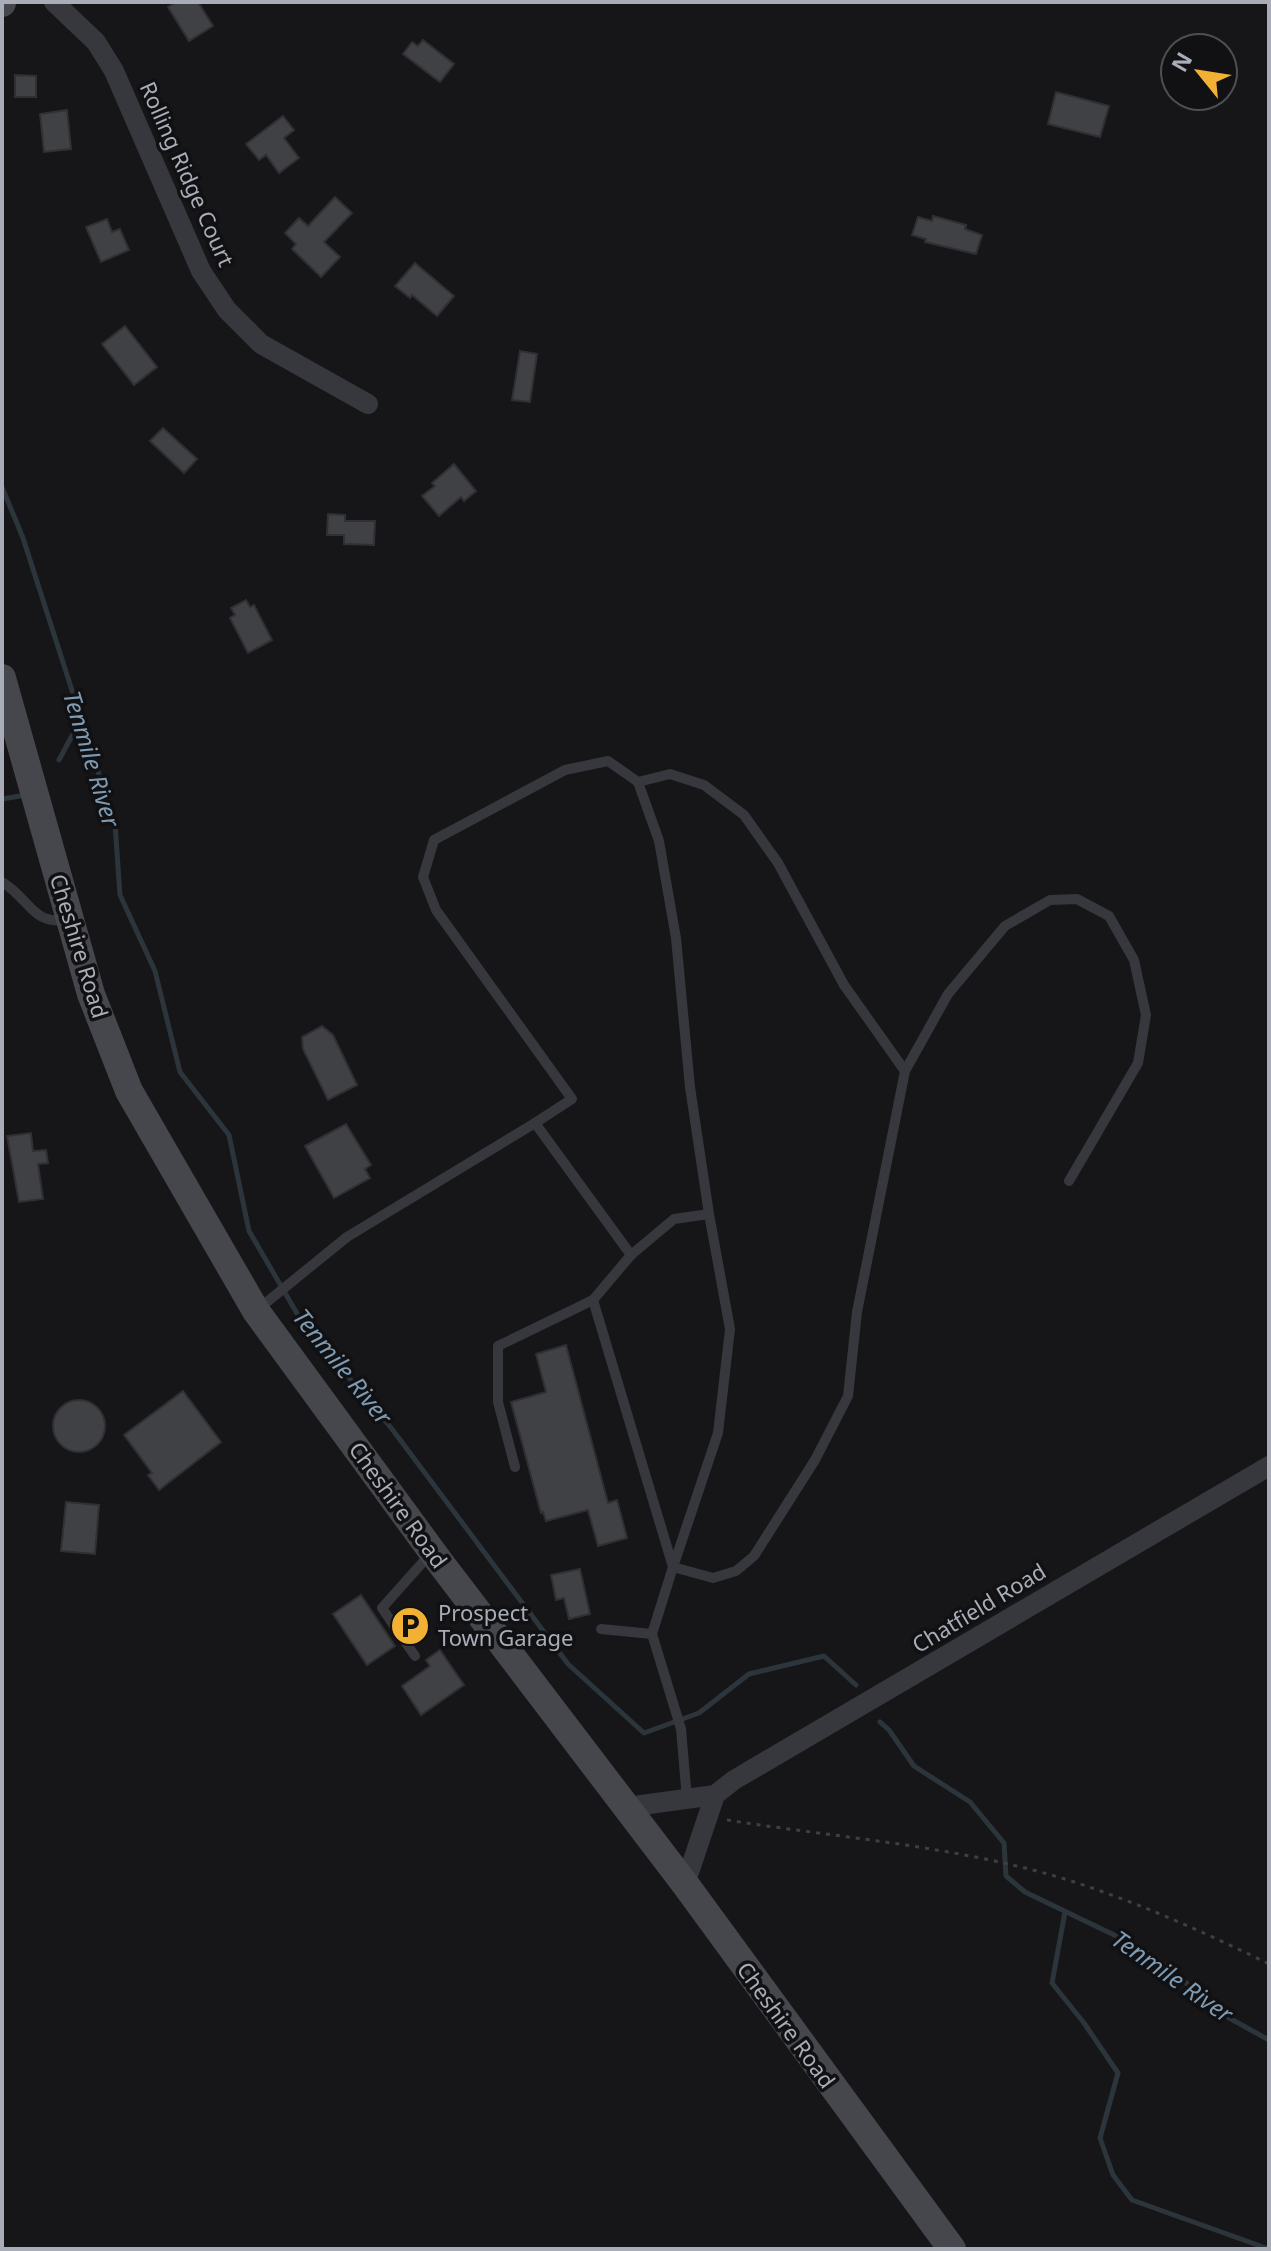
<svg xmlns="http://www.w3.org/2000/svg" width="1271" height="2251" font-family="'Noto Sans',sans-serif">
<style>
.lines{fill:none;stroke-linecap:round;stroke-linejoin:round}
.stream{stroke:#2c353c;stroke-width:5}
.building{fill:#404145;stroke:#303034;stroke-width:2}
.path{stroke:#3d3f44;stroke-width:3;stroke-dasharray:4 6;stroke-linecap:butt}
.lane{stroke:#37383d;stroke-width:10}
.street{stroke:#37383d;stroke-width:20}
.secondary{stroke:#45474d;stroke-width:28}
.labels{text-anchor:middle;stroke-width:7;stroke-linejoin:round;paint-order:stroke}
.street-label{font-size:22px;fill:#a8adb8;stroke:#111113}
.poi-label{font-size:22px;fill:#a8adb8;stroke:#111113;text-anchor:start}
.water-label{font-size:24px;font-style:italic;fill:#7f9bb3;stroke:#111113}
</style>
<rect width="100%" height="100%" fill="#161618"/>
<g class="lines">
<g class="stream">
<polyline points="2,487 23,538 115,824 120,895 155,971 180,1072 229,1135 249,1231 302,1322 392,1429 568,1664 644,1733 699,1713 749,1674 824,1656 856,1685"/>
<polyline points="59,760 81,719"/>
<polyline points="2,799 20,796"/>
<polyline points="880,1722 889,1730 914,1766 970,1802 1004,1843 1006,1876 1025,1892 1137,1946 1170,1969 1222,2014 1269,2040"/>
<polyline points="1065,1912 1052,1983 1084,2023 1118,2073 1100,2138 1113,2175 1132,2200 1269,2249"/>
</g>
</g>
<g class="building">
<polygon points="176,2 198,2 213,26 189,41 168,7"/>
<polygon points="423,40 454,64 440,82 403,54 412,42 418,46"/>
<polygon points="15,75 36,76 36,97 15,97"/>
<polygon points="1056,92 1109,106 1100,137 1048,124"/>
<polygon points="67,110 71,149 44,152 40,114"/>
<polygon points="283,116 294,130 284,138 299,158 279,173 266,155 259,160 246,144"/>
<polygon points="335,197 352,213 324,242 340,257 321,277 292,249 296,244 285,233 299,218 308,226"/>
<polygon points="933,216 966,225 965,229 982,235 976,254 925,242 926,239 912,235 918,217 932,221"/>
<polygon points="107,219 112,232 120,229 129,250 101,262 86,227"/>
<polygon points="415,263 454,296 437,316 412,295 410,298 395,286"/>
<polygon points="125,326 157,367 134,385 102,344"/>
<polygon points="520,351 537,354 530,402 512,400"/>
<polygon points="163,428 197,459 184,473 150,441"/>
<polygon points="454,464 476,491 464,501 461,497 439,516 422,496 435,486 432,483"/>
<polygon points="328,514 345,515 345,521 375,521 374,545 344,544 344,535 327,535"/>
<polygon points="246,600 250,607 254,605 272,640 248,653 230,618 235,615 231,608"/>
<polygon points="322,1026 333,1035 357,1085 328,1100 303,1049 302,1037"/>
<polygon points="346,1124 371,1165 365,1169 370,1178 334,1198 305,1146"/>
<polygon points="31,1133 33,1151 46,1150 48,1163 38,1164 43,1199 19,1202 7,1136"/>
<polygon points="566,1345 608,1503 617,1500 627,1538 598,1546 588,1510 546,1521 543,1512 541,1513 511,1402 546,1392 536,1354"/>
<polygon points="183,1391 221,1442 159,1490 148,1475 152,1473 124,1435"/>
<circle cx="79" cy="1426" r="26"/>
<polygon points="66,1502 99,1505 95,1554 61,1551"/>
<polygon points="580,1569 590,1614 569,1619 564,1598 556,1600 551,1575"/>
<polygon points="361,1595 395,1646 367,1665 333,1614"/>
<polygon points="440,1650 464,1685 421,1715 402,1686 430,1666 426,1660"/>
</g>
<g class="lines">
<path class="path" d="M727,1820C840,1838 958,1846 1068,1880C1137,1902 1204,1932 1269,1964"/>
<g class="lane">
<polyline points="638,782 670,774 704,785 744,815 778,863 844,985 905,1071"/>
<path d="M2,882C31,899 30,925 69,920"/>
<polyline points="535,1123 572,1099 436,910 423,877 434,840 565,770 608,761 638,782 659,841 676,938 690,1087 709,1214 730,1329 718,1433 673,1567 713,1578 736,1571 754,1556 815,1460 848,1396 857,1312 905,1071 948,994 1005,926 1050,900 1077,899 1109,916 1134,960 1146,1015 1138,1063 1069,1181"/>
<polyline points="631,1255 674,1219 709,1214"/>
<polyline points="257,1310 347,1237 535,1123 631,1255 593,1300 673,1567 652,1634 681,1729 687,1799"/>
<polyline points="515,1467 498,1402 498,1346 593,1300"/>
<polyline points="601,1629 652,1634"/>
<polyline points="415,1656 382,1608 431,1553"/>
</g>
<g class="street">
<polyline points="54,2 96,42 114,71 201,271 227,310 261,344 368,404"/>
<polyline points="627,1807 715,1795"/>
<polyline points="685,1884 715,1795 734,1780 1269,1466"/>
</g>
<g class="secondary">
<polyline points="2,3 2,2"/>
<polyline points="2,678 91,994 129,1091 256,1311 439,1561 685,1884 952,2249"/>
</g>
</g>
<defs>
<symbol id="parking-disc" viewBox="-11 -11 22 22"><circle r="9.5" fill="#f2b134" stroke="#111113"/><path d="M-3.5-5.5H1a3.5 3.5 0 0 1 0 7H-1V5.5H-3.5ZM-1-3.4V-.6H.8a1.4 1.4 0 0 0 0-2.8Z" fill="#111"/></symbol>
</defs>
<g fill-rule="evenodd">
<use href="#parking-disc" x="388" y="1604" width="44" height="44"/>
</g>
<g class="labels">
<g class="street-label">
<text transform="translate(187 174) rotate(66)" y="8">Rolling Ridge Court</text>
<text transform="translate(79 946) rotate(73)" y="8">Cheshire Road</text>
<text transform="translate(398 1505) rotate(54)" y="8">Cheshire Road</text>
<text transform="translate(979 1608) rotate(-31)" y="8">Chatfield Road</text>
<text transform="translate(786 2025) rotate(54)" y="8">Cheshire Road</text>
</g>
<g class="poi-label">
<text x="438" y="1621">Prospect<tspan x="438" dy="25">Town Garage</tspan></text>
</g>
<g class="water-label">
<text transform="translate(91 759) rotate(73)" y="8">Tenmile River</text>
<text transform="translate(342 1367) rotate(51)" y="8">Tenmile River</text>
<text transform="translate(1172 1977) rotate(35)" y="8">Tenmile River</text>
</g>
</g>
<rect width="1271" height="2251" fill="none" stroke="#a8adb8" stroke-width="8"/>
<g transform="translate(1199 72) rotate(300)"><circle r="38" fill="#111113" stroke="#4d4f55" stroke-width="2"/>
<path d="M0-6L14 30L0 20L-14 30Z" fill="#f2b134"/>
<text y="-12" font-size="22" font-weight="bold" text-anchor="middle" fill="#a8adb8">N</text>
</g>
</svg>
